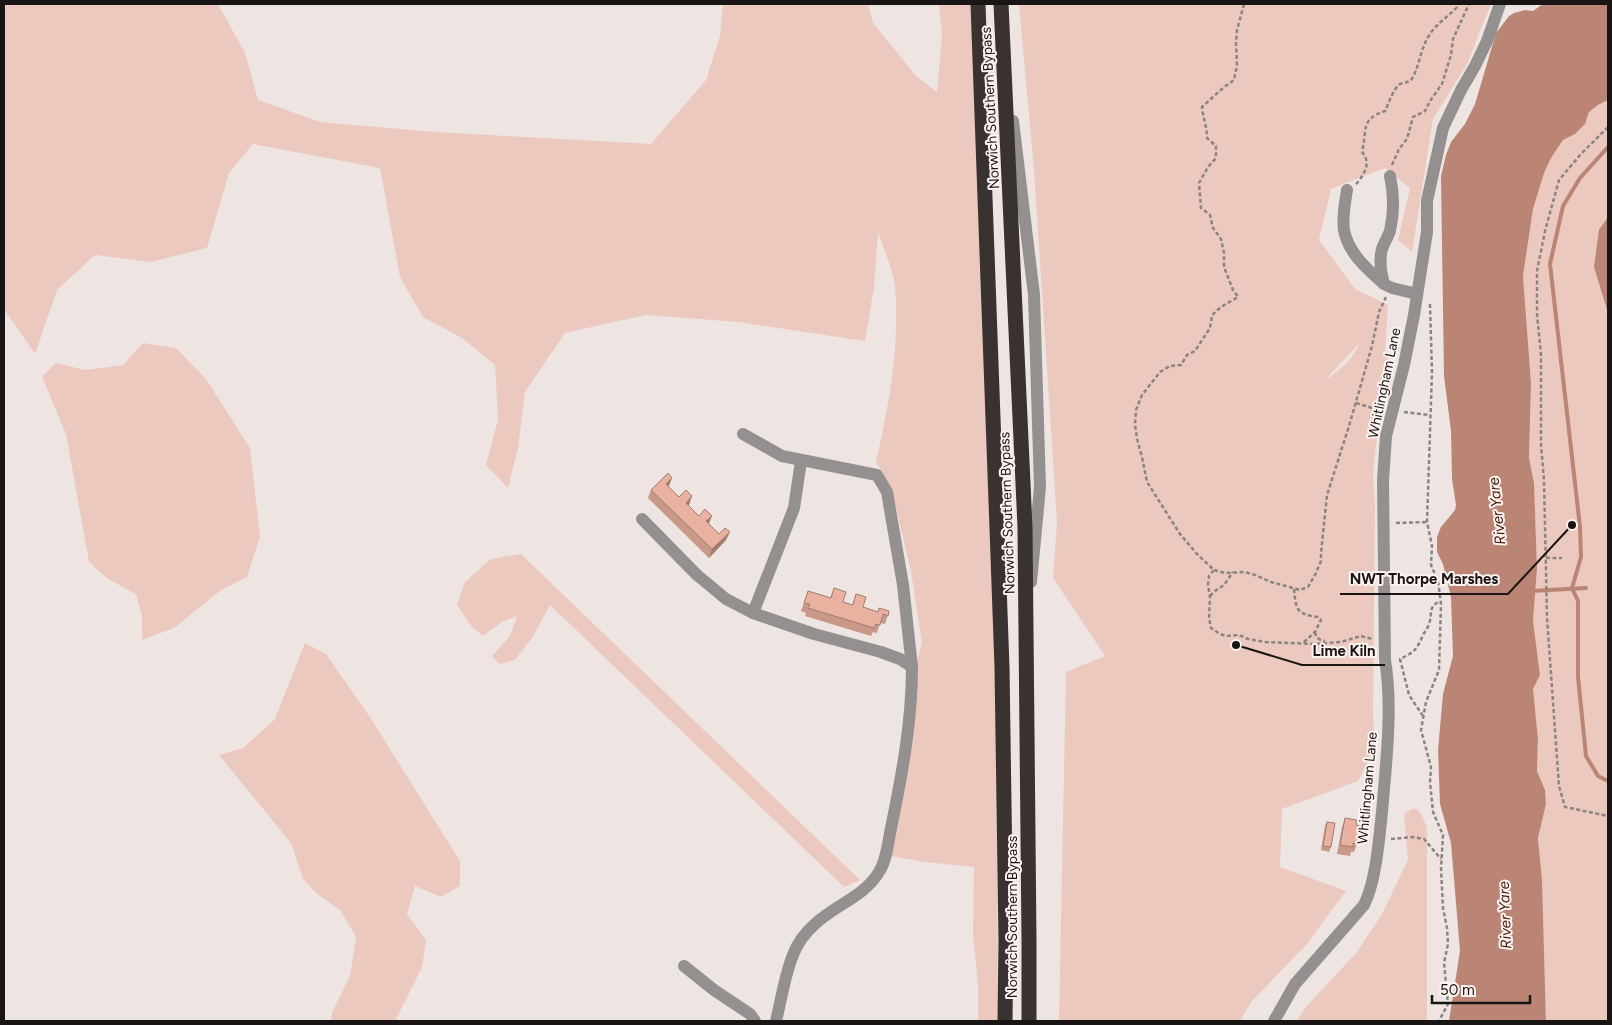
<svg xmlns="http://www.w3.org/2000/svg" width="1612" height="1025" font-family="Figtree,sans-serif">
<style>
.green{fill:#ecc9be;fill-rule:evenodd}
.water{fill:#ba8574}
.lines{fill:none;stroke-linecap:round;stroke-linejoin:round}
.stream{stroke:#ba8574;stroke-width:4}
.path{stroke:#8a8482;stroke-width:2.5;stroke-dasharray:4 2.5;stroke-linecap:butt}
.minor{stroke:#94908f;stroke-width:12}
.highway{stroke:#393230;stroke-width:15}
.wall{fill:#c89889}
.shaded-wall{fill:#a37c6f}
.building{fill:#e9b19f;stroke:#a37c6f}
.labels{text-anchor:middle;stroke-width:4;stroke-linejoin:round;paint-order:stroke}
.street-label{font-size:14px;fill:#191514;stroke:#fcf2ef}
.water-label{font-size:15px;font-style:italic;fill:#481706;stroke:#fcf2ef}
.leader{fill:none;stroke:#191514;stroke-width:2}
.callout-dot{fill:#191514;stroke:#fcf2ef;stroke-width:2}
.callout-label{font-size:15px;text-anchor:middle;font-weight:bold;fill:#191514;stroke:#fcf2ef;stroke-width:4;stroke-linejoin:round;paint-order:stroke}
</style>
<rect width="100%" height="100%" fill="#eee5e2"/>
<g class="green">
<path d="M4,4H218L245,53L258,100L320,122L436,132L651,144L706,80L720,36L723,4H868L873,23L916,76L937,92L942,35L939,4H971L997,667L998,1021H978V985L973,933L974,867L924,862L885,855L912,679L922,643L911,571L891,487L876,462C889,405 900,346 895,287C894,273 883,247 878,232L874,287L865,341L738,322L646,315L565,333L525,392L518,448L508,488L486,465L498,420L495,365L462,338L423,317L400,277L380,168L253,144L229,173L207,248L151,262L95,255L57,290L35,354L4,309Z"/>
<path d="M1019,4H1491L1467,64L1433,119L1412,252L1398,240L1410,188L1385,168L1331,189L1319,240L1355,289L1388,305L1385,352L1394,371L1387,400L1378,428L1373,473L1375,505L1373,719L1376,747L1358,781L1282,809L1280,867L1346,891L1306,945L1252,1001L1240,1021H1059L1066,672L1105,656L1053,578L1057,522L1034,170ZM1360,343C1353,359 1339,371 1325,380Z"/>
<polygon points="1608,100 1608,1021 1546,1021 1542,880 1538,838 1546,804 1545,790 1537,771 1538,739 1533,689 1540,675 1533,621 1537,568 1534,483 1529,458 1531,383 1523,276 1533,209 1544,173 1551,158 1563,140 1575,134 1585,124 1589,112 1598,105"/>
<polygon points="143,343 176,348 206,379 250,448 260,537 247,577 221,590 174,628 142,640 142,616 136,594 108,579 89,562 66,434 42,377 56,363 85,370 123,365"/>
<polygon points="521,554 860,880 844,887 550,605 532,638 515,660 499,664 492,656 510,636 517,616 502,622 483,636 472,627 457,605 465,582 491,559"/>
<polygon points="305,643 326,654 370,717 460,861 460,886 441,897 415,886 407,914 426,940 422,967 395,1021 331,1021 332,1013 350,976 356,937 340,910 316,893 303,879 291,843 219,755 243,748 275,719"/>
<polygon points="1414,808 1419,811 1427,827 1427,1021 1297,1021 1305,1008 1357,952 1382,914 1408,860 1404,814"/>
</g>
<g class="water">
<polygon points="1543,4 1608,4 1608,100 1598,105 1589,112 1585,124 1575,134 1563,140 1551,158 1544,173 1533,209 1523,276 1531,383 1529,458 1534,483 1537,568 1533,621 1540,675 1533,689 1538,739 1537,771 1545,790 1546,804 1538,838 1542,880 1546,1021 1449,1021 1460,951 1451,843 1440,804 1438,750 1443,694 1453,656 1451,597 1443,564 1437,552 1437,537 1441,527 1455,510 1456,505 1452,479 1451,431 1444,376 1441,176 1446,155 1451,142 1465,124 1475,104 1496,33 1509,16 1514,13 1525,10 1533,11"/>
<polygon points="1608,217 1608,313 1594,267 1599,230"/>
</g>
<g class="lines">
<g class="stream">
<polyline points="1608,147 1580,178 1563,206 1550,264 1580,527 1581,557 1572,588 1578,601 1578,677 1586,756 1598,776 1608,781"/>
<polyline points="1531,591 1586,588"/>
</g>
<g class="path">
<path d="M1244,4L1237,30L1236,43L1237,65L1234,80L1223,88L1202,107C1203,118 1207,126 1207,138L1216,146V158L1208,167L1199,183L1201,208L1210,215L1213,228L1221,239L1224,253V267L1233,290L1238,297L1221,307L1212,315L1210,328L1195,351L1187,355L1181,365L1170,366L1160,372L1142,395L1136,410L1135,424L1137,439L1142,457L1147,482L1180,534L1197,554L1214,570L1209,576L1208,585L1210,596L1209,618L1211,628L1220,634L1226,636L1239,635L1248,639L1265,642L1315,644L1341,642L1361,636L1372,639"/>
<polyline points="1608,127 1581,154 1559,180 1545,231 1537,271 1537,314 1541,355 1541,445 1544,480 1547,618 1559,786 1565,807 1608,816"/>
<polyline points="1392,165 1399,149 1407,139 1413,117 1425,111 1430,101 1442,84 1451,55 1453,39 1469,4"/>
<path d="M1356,184C1361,179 1369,167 1366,159C1365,156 1363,154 1362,151C1368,130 1359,120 1385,111C1389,103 1393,89 1400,84C1405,82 1410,83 1413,77C1420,63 1421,47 1430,34C1437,23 1448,17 1457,7L1456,4"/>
<polyline points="1430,304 1432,372 1427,522 1432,546 1431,565 1438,581 1441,604 1439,670 1426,702 1421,730 1431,767 1430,782 1433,812 1443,835 1441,869 1443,908 1447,928 1448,944 1444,963 1448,1004 1439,1021"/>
<polyline points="1356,403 1379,410"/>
<polyline points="1404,412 1430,415"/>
<polyline points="1396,523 1427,522"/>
<polyline points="1546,558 1562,558"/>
<polyline points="1214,570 1225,573 1245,572 1255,575 1271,582 1300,590 1308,587 1316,573 1321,561 1321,553 1327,495 1349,426 1372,346 1379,312 1386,297"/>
<path d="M1294,589C1296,611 1297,614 1318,617L1321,620L1315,632L1303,643"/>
<polyline points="1210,596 1215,591 1224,585 1233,572"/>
<path d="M1315,632C1316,638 1319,640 1325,641"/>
<path d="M1423,716L1409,695L1400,659C1415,652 1417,649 1423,635C1425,631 1428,628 1429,624C1433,613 1427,608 1440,601"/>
<polyline points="1391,839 1413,837 1424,839 1441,859"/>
</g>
<g class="minor">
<polyline points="1013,121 1034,295 1040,487 1031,582"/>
<path d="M1390,176C1394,194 1394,213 1390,231C1388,237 1384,243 1382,249C1379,260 1381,273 1384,284L1392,288L1417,294"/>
<path d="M1347,190C1345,203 1342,217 1344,230C1348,253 1368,270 1384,284"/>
<polyline points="743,434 782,456 877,475 887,492 903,585 912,667"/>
<path d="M642,519L697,575L726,599L753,613L814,634L881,652L900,659L912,667C912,721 902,775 891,828C888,842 887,860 879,872C864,897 835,905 815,924C806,932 797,944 793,955C785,974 781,1001 776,1021"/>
<polyline points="753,613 794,508 801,461"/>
<polyline points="684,966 714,990 750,1014 755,1021"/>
<path d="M1274,1021L1295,984L1364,905C1376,881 1379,840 1382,812C1386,764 1393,707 1385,660L1383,480L1386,436L1404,365L1414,315L1427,232V201L1443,128L1461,90L1475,66L1487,41L1500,4"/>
</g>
<g class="highway">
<polyline points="978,4 1002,667 1006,941 1005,1021"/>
<polyline points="1001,4 1025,527 1029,940 1029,1021"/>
</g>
</g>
<g class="wall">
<polygon points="669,487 699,516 712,516 709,524 726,540 709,558 648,498 651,490"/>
<polygon points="834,588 843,602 852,605 856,594 863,607 878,612 889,611 885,624 880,623 877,633 873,632 871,636 805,616 806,613 801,611 808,591 830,598"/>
<polygon points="1345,818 1356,825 1357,844 1354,852 1351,852 1350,856 1337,854 1342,827"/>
<polygon points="1327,822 1331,847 1329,852 1321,850 1325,826"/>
</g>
<g class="shaded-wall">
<polygon points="672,478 669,486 663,492 666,484"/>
<polygon points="692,496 689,505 683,511 686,503"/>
<polygon points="712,516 708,524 706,521"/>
<polygon points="730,532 726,540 709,558 712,549"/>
</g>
<g class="building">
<polygon points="668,473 672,478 666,484 679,497 686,490 692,496 686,503 699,516 705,509 712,516 706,521 719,534 725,528 730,532 712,549 651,490"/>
<polygon points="834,588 846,592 843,602 853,605 856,594 866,597 863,607 878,612 879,608 889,611 888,616 883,614 880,625 876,624 874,628 808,608 810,604 804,603 808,591 831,598"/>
<polygon points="1345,818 1357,820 1356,825 1360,826 1357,844 1353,843 1353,847 1340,845"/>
<polygon points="1327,822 1335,823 1331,847 1323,846"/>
</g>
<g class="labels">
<g class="street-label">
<text transform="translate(990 108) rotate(-93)" y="5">Norwich Southern Bypass</text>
<text transform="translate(1384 383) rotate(-78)" y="5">Whitlingham Lane</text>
<text transform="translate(1007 513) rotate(-92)" y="5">Norwich Southern Bypass</text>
<text transform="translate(1367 788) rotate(-85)" y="5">Whitlingham Lane</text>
<text transform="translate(1012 917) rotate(-90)" y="5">Norwich Southern Bypass</text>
</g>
<g class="water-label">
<text transform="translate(1497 511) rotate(-96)" y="5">River Yare</text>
<text transform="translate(1505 915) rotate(-92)" y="5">River Yare</text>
</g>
</g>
<path class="leader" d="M1572 525L1508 594H1340M1236 645L1302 665H1385"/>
<g class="callout-dot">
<circle cx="1572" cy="525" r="5"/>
<circle cx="1236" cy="645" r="5"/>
</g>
<g class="callout-label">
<text x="1424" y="584">NWT Thorpe Marshes</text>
<text x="1344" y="656">Lime Kiln</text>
</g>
<rect width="1612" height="1025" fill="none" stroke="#191514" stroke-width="10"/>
<path d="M1432 995v8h98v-8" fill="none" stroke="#191514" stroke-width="2.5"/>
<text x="1440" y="995" font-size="15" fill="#191514" stroke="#fcf2ef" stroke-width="4" paint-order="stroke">50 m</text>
</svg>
